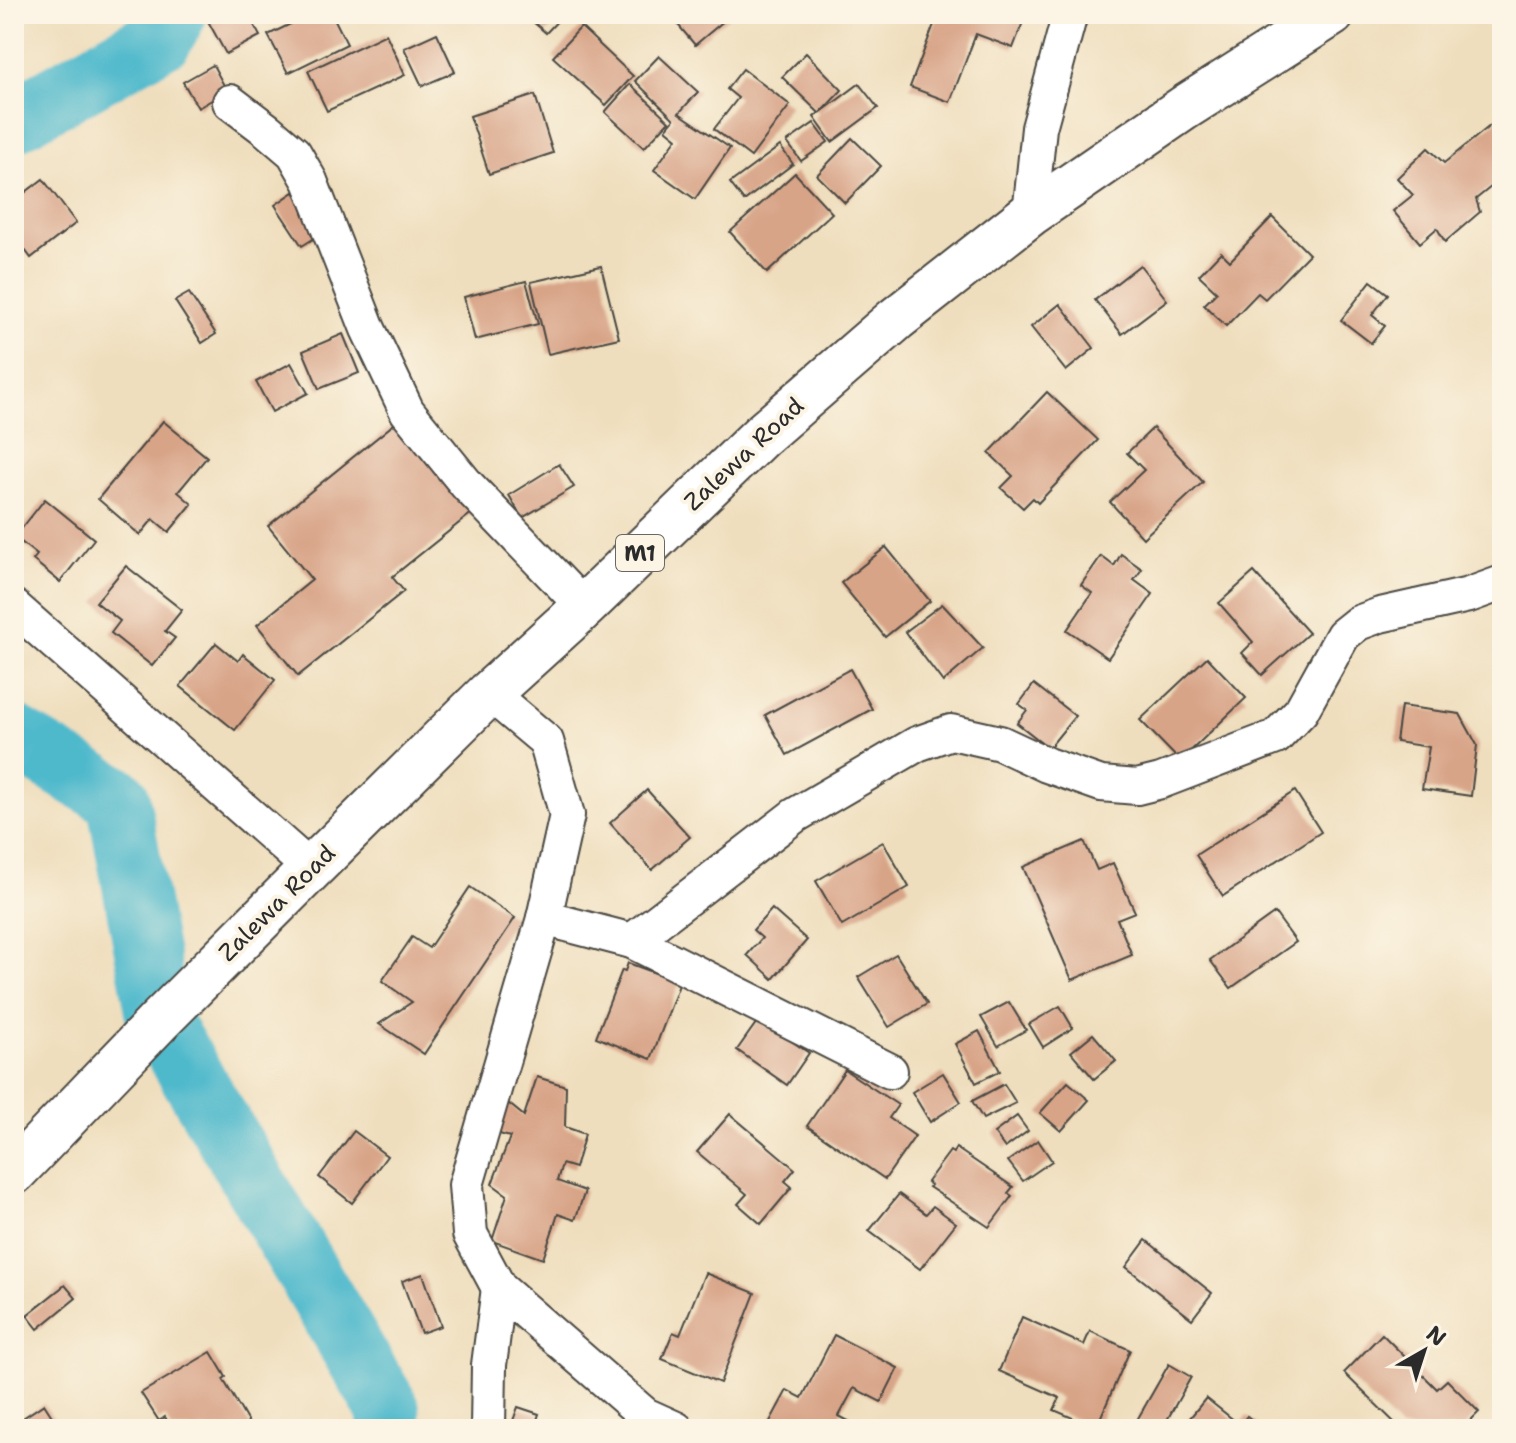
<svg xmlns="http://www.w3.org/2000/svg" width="1516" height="1443" font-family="'Shantell Sans',sans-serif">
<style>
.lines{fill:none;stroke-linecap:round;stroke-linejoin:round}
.river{stroke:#4fb9cc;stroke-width:64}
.building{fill:#d8a488}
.minor-casing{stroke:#484641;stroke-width:38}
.highway-casing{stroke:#484641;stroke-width:48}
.minor{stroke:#fff;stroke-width:34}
.highway{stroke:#fff;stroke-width:44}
.labels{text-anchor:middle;stroke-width:8;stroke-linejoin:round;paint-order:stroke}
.shield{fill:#fcf5e5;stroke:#6a6863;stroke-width:2}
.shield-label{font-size:22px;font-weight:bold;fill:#2b2b2b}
.street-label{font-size:24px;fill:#2b2b2b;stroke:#fcf5e5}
</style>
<rect width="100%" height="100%" fill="#fcf5e5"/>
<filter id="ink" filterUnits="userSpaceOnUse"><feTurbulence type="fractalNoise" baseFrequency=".0125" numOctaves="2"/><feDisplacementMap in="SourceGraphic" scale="16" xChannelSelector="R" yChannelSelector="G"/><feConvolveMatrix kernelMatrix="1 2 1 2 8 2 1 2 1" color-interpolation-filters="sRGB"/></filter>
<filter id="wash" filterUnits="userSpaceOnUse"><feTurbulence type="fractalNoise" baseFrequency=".006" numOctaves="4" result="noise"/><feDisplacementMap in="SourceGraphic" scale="32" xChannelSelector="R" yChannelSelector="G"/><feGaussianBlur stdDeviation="1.8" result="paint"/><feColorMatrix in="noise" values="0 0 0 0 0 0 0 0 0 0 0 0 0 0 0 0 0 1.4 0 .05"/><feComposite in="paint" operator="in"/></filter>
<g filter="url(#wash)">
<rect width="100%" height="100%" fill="#efdebd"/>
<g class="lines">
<g class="river">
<polyline points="14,120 162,37 175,14"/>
<polyline points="14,737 118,799 159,1021 388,1409 390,1429"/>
</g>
</g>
<g id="blocks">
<g class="building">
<polygon points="220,14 248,14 260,36 226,54 208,21"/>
<polygon points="311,14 332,14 347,44 288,73 268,35"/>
<polygon points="524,14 564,14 546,33"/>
<polygon points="669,14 732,14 695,45"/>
<polygon points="938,14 1026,14 1013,48 976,34 950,102 910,87"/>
<polygon points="581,27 633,76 606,105 553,57"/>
<polygon points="437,33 455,72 422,86 404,48"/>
<polygon points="386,34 405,75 327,111 308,71"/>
<polygon points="806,53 842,90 820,113 859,84 878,108 832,142 814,117 819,113 782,77"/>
<polygon points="659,56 698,92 679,113 730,148 695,199 654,170 677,138 666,129 674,119 635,81"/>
<polygon points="213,65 227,91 198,108 183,82"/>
<polygon points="743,69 790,105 751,157 714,129 738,98 727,89"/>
<polygon points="630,84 669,121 644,148 605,112"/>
<polygon points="535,95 553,153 489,174 470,116"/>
<polygon points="1502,116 1502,178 1476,199 1480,212 1445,242 1437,228 1420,243 1393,211 1413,195 1397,178 1428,148 1444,163"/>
<polygon points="814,123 828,142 801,161 787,142"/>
<polygon points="852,138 881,166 845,203 817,175"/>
<polygon points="780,146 793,164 744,201 730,183"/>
<polygon points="795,173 832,213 767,273 730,232"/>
<polygon points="43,179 76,223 31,258 14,235 14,201"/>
<polygon points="294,192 321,234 302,246 275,205"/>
<polygon points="1272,217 1309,254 1265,299 1258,293 1226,326 1204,305 1217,292 1199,275 1221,252 1230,261"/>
<polygon points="1140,265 1167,300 1122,334 1095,300"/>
<polygon points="601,266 619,338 548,354 531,282"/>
<polygon points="526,281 538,324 475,340 464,297"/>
<polygon points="1371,281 1388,294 1372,315 1385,326 1371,343 1341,320"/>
<polygon points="189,293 216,334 202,343 175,301"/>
<polygon points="1060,304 1094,348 1066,371 1031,327"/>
<polygon points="343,334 359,373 319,389 303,351"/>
<polygon points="291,363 308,393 272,412 256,382"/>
<polygon points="1047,392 1098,440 1038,503 1033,498 1023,508 1001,488 1013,476 989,453"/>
<polygon points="399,420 474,511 392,577 404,591 298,676 257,625 312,580 268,526"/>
<polygon points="163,421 207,457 178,492 192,504 169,532 153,519 140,535 98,499"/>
<polygon points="1153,428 1203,482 1143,538 1110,502 1144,470 1127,453"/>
<polygon points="559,464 574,487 522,518 509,495"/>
<polygon points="45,499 94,539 60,582 33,560 37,555 15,537"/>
<polygon points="886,547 930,601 885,637 841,583"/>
<polygon points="1121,554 1142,569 1134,580 1153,594 1108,658 1067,630 1092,593 1081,585 1101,556 1114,566"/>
<polygon points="126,566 182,610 165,631 175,638 152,666 111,633 120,621 96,602"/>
<polygon points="1254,572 1309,633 1262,675 1242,653 1253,642 1219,603"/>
<polygon points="942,604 983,648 943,682 905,632"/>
<polygon points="216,643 238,661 243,654 275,680 235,730 180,686"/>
<polygon points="1207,657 1246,698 1180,761 1140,720"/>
<polygon points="850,669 872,709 787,755 765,715"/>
<polygon points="1034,684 1075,716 1049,748 1017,723 1027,710 1019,704"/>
<polygon points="1401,706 1460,714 1477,745 1471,796 1422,789 1429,747 1396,742"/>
<polygon points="647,790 690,837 652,870 610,823"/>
<polygon points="1295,791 1321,832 1223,896 1196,855"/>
<polygon points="1084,841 1097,870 1113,863 1135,912 1117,919 1132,955 1072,980 1023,867"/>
<polygon points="883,842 909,887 842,926 816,881"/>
<polygon points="470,887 515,918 424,1054 379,1024 412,1002 382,981 412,937 429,948"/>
<polygon points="772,909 807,940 773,979 747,955 762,938 753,930"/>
<polygon points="1275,913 1296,942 1231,988 1210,960"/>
<polygon points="896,954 927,1004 889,1027 858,977"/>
<polygon points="628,963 680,982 651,1059 596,1037 622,970 625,971"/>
<polygon points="1009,1002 1026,1030 998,1046 981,1017"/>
<polygon points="1060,1006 1073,1028 1043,1047 1029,1024"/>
<polygon points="759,1019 809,1053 787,1085 737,1050"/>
<polygon points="979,1031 1000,1071 976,1083 955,1044"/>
<polygon points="1093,1034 1116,1061 1094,1079 1071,1052"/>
<polygon points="845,1070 898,1105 889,1118 915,1136 885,1179 807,1126"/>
<polygon points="943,1073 961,1102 930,1122 912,1092"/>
<polygon points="537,1077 566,1086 565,1127 585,1134 575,1168 562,1164 557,1181 585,1191 575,1220 558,1214 543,1259 492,1241 507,1195 492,1184 510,1137 496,1133 508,1103 524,1116"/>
<polygon points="1068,1082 1089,1100 1061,1131 1040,1113"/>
<polygon points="1004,1084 1016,1103 983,1119 972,1101"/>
<polygon points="730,1114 795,1169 785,1181 792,1187 761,1224 738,1204 747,1194 697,1152"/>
<polygon points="1017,1116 1028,1131 1005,1148 994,1133"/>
<polygon points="354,1131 387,1156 352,1203 319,1177"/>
<polygon points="1038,1140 1052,1161 1023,1181 1008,1161"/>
<polygon points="956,1148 1013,1187 1008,1193 1012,1196 989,1227 929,1187 931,1185 927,1182 950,1151 953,1153"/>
<polygon points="899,1194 926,1214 933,1206 956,1223 920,1269 869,1231"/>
<polygon points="1146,1240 1212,1293 1192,1319 1126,1267"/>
<polygon points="705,1273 755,1293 720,1383 662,1359 673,1332 680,1335"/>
<polygon points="423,1274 441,1326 421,1333 402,1281"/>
<polygon points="65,1285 76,1298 38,1329 27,1315"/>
<polygon points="1022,1317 1084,1345 1090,1331 1130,1350 1096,1428 1054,1410 1060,1398 999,1371"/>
<polygon points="1382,1334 1437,1389 1447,1380 1479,1412 1462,1429 1401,1429 1344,1373"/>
<polygon points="834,1335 898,1368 881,1402 854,1388 839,1416 856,1425 854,1429 766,1429 787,1390 802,1398"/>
<polygon points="211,1352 226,1377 223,1379 252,1429 172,1429 165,1417 159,1421 141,1393"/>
<polygon points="1169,1364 1191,1377 1162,1429 1153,1429 1137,1420"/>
<polygon points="1206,1398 1240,1425 1247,1416 1263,1429 1181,1429"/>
<polygon points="44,1404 60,1429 14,1429 14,1424"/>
<polygon points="518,1407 539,1414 534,1429 510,1429"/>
</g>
</g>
</g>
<g filter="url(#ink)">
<use href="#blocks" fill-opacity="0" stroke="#484641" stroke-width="2"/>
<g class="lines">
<defs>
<g id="minor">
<polyline points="230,102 267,130 294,153 310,181 368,329 407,411 467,485 584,607"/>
<polyline points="1030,214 1039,128 1070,14"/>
<polyline points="14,607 311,869"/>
<polyline points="489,693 546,741 567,815 544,918 466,1185 470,1234 499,1288 645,1415 676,1429"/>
<polyline points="544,918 632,941 890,1071"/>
<polyline points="632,941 794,816 917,744 951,732 1000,743 1047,765 1101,784 1137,787 1161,781 1276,737 1301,711 1343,635 1358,623 1380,615 1469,595 1502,583"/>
<polyline points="488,1429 489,1365 499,1288"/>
</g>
<polyline id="highway" points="14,1172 159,1021 311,869 489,693 584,607 762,435 896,319 1030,214 1184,108 1332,14"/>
</defs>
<use href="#minor" class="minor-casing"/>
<use href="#highway" class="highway-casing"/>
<use href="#minor" class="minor"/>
<use href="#highway" class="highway"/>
</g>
</g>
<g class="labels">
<rect class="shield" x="616" y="535" width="48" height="36" rx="6"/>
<g class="shield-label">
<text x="640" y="561">M1</text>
</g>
<g class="street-label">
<text transform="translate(744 454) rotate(-43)" y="8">Zalewa Road</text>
<text transform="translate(277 903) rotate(-45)" y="8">Zalewa Road</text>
</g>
</g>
<rect width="1516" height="1443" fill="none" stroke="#fcf5e5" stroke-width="48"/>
<g transform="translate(1424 1351) rotate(39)" stroke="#fcf5e5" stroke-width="6" paint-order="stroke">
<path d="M0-6L14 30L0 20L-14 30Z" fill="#2b2b2b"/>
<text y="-12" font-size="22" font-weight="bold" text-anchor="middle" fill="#2b2b2b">N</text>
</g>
</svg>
